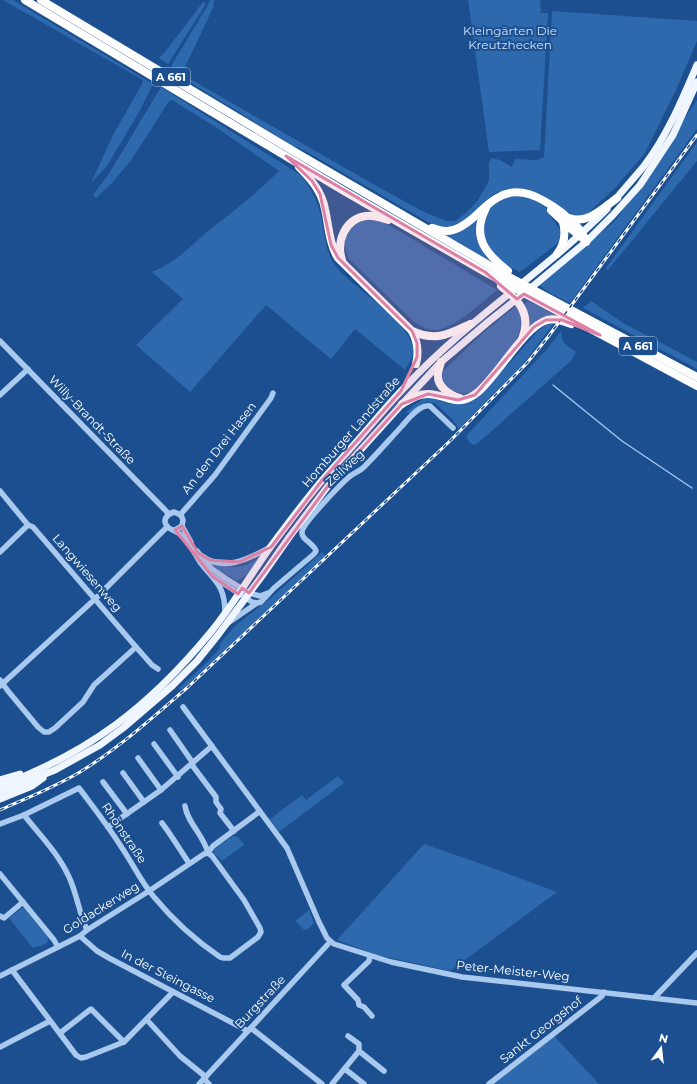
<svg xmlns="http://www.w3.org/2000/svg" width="697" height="1084" font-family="Montserrat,sans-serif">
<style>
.green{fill:#2e69ad}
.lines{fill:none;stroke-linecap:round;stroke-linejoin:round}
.stream{stroke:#9cc4f0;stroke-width:1.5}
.minor{stroke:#a9c9ee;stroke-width:5.5}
.major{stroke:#f0f6ff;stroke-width:7}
.highway{stroke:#fff;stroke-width:8}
.rail-casing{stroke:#fff;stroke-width:3}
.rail{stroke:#1b4f8f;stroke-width:1.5;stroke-dasharray:4.5;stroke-linecap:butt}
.marked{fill:#dd80a5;fill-opacity:0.2;stroke:#dd80a5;stroke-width:3;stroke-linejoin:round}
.labels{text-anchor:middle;stroke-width:4;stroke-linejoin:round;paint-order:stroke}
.shield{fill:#1b4f8f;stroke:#bbcadd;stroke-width:1}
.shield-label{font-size:11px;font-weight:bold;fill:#fff}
.park-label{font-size:12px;fill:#cfe3fa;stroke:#1b4f8f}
.street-label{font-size:12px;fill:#fff;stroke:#1b4f8f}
</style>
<rect width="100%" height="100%" fill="#1b4f8f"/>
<g class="green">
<polygon points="3,0 13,0 153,84 139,112 107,166 91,183 113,135 142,84 143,80"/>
<polygon points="211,0 214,0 213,8 184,69 184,74 190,79 373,184 424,212 447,221 456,221 468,211 478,200 489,181 489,162 492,158 500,160 512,167 515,159 536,160 544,157 552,11 697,21 697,41 676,90 645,153 615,188 586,215 580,216 572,215 542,195 523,188 511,188 493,194 460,225 444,228 433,225 307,152 292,145 183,78 184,74 171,66"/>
<polygon points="468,0 540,0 541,13 548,13 540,150 489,152"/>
<polygon points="203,2 206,4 168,64 159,58 165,52"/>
<path d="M161,87L302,176C310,188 316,198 320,212C325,231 324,254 338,269C355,288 410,323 413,348C414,356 409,363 405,370L355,329L331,359L266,305L190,392L136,345L183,299L152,272C176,262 187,249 206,233C231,213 257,193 279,171L217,128L172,100L169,101L132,159L112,183L96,198L93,195L110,172Z"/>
<polygon points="697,100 697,129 570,303 550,293 538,284 587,245 617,219"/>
<polygon points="697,142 697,161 608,270 606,268"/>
<path d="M519,196L532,199L545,207L561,232V241L520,272C507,266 491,257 485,243C483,239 484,232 484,227C485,224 485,219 486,215C491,201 506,197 519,196Z"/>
<path d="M481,213C477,236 475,241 489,261L442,234Z"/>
<path d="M366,220H377L389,225L497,290C483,301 455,328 437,330C429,331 421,326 414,322L349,259C340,240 346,226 366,220Z"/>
<polygon points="529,301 558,316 529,330 523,305"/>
<polygon points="591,301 623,323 697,362 697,369 583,308"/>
<path d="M515,307C534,325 506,354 494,368C487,377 481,388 471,392C458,398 437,384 444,370L483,333Z"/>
<polygon points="548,323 554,323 523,364 459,429 453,420 435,403 426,402 411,413 405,413 415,404 427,397 433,397 449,404 461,404 473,400 505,368 538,331"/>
<path d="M561,331L563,342L576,352L572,360L478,443L474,445C469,443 468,441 466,436L547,349Z"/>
<polygon points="322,552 326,556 316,565 195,678 182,689 178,689 206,663 219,649 221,642 236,625 272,597"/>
<path d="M258,558L260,559L247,575L237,581L218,570L211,564C231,566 240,571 258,558Z"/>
<polygon points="338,776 344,783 279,832 270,819 302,795 306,800"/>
<polygon points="234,836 238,837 244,845 222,861 214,853 214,850 223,842 226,843 225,841"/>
<polygon points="424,844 490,867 557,892 450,971 377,955 337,940"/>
<polygon points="23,907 48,938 48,941 46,944 33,948 9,918"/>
<polygon points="309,910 314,923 307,930 303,929 295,921"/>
<polygon points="554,1036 599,1084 492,1084"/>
</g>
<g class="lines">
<polyline class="stream" points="553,385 622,441 692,488"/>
<g class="minor">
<polyline points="0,341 169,514"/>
<polyline points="0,395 28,369"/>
<polyline points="0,491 28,525 33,527 136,647 152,665 158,669"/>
<polyline points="180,515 215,475 271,398 273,393"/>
<polyline points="182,526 191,542"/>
<path d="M175,530L182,526L183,520L181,515L174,512C167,514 162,520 167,526C169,530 178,531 182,536C190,543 194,553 200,562C215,582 225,585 225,613"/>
<polyline points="197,551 212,569 225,578 249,593 260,596 268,593"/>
<polyline points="0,552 28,525"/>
<path d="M202,556C224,572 248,559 269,548"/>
<path d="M212,576L252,602L257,603L261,602L274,588L314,554L316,551C314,543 301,540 302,532C302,524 341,484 349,477C354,473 360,471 364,467C377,454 389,440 402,426C408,419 420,404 430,406L453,428"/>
<polyline points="228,623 257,603"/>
<polyline points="0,680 8,691 38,727 44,732 49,732 55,728 83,702 94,685 136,647"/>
<polyline points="0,686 95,599 167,527"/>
<polyline points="183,707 287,848 319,922 327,938 334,944 391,962 462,977 697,1003"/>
<polyline points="170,730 193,763"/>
<polyline points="154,744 178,777"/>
<polyline points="138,758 161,790"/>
<polyline points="192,765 216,797 216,802 221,809 220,813 234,831"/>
<polyline points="123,773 144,802"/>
<polyline points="103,782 127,814"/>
<path d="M185,806C187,822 204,836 208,853"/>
<path d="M24,815C39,834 59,854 69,877C77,894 79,913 87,930"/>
<path d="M162,823C172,836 180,850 189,863"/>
<path d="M0,824L24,815L79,788C94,808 109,827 122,848C133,864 141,882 154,897C173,920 195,940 220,957L223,958H230L258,937L261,932L260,928L244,900L212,856L208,853"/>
<polyline points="108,827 161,790 212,746"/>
<polyline points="208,853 213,846 259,812"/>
<polyline points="0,874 54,940 58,947"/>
<polyline points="0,916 4,918 23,902"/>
<polyline points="80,936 97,951 109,958 248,1031"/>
<polyline points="370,956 369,961 344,985 358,1000 359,1005 364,1007 372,1016"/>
<polyline points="12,970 76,1055 81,1058 86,1057 124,1042 173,992"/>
<polyline points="0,976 80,936 87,930 149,891 204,854 208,853"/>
<polyline points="654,998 697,953"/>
<polyline points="147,1020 180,1056 206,1077"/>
<polyline points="251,1028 322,1084"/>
<polyline points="60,1033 91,1009 124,1042"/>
<polyline points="348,1036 359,1044 359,1051 384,1071"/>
<polyline points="0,1047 50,1021"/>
<polyline points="345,1069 364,1084"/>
<polyline points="204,1079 209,1084"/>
<polyline points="199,1084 330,942"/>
<polyline points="332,1084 359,1051"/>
<polyline points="489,1084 602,996 604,992"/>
</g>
<g class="major">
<path d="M614,201C624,189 634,178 644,166C667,136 682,100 697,65"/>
<polyline points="0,780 20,774"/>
<path d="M0,786C90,752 149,707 210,633C234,604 252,572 274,542C290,521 306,499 324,478C335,465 347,453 358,440C374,422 389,403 406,386C467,320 544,272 607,209"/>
<polyline points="0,792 55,770 100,745 123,728 172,686 197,661 218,635 262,576 290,536 328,486 402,404 441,362 488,322 538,282 586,242 613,215 640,185 673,135 697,82"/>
<polyline points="0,799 32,786 43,778"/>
</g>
<g class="highway">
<polyline points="25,0 344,191 485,272 697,386"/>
<polyline points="41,0 300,155 511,278 697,377"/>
<path d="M299,167C311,179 322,192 325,209C329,227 329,243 338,258L412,331C418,342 419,352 416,364"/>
<path d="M486,208C471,237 486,254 508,271"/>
<polyline points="551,210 571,229 586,241"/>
<path d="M569,218C587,225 603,208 617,198"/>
<path d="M432,228C437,229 441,231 447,231C457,231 466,224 473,218C481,211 488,203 497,198C519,184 542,198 561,212C570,220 583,229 586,242"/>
<path d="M557,254C565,244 566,234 563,222"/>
<path d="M342,260C336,241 345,219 366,216C374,215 381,218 388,220"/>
<path d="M501,286C519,300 532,315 522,339"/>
<path d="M412,331C436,342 449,334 470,324"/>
<path d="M441,362C440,366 438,371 438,375C437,387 450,395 460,398"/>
<path d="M402,404C409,400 417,394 427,394C446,393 456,410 478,392C498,375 525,326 547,320C556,318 563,321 571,324"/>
</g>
<defs>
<path id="rail" d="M0,810C27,798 55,787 80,772C119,748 153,717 188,687L451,440L527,363L548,337L697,135"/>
</defs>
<use href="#rail" class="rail-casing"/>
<use href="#rail" class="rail"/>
</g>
<path class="marked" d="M286,156L485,272L517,299L524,294L600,335L562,320H546L534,327L475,395L458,400L428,394L402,404L328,486L249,593L242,588L238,594L212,576L175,530L182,526L198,553L210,560L239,562L271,547L323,479L401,391L417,357V343L412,331L338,258L331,245L320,194L312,181Z"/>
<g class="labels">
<g class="shield">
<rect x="152" y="68" width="38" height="18" rx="3"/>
<rect x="619" y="337" width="38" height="18" rx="3"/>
</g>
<g class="shield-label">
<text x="171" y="81">A 661</text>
<text x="638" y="350">A 661</text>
</g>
<g class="park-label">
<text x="510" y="35">Kleingärten Die<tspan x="510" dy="14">Kreutzhecken</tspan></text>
</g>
<g class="street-label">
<text transform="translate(92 420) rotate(46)" y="4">Willy-Brandt-Straße</text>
<text transform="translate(351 432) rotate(-49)" y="4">Homburger Landstraße</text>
<text transform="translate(219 448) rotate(-52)" y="4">An den Drei Hasen</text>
<text transform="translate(345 468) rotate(-42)" y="4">Zeilweg</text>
<text transform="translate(87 573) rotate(49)" y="4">Langwiesenweg</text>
<text transform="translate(124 833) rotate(56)" y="4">Rhönstraße</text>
<text transform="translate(101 908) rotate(-32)" y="4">Goldackerweg</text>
<text transform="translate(513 971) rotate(6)" y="4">Peter-Meister-Weg</text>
<text transform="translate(168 976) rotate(27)" y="4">In der Steingasse</text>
<text transform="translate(260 1002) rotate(-47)" y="4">Burgstraße</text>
<text transform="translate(541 1030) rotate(-38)" y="4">Sankt Georgshof</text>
</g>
</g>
<g transform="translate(661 1048) rotate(15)" stroke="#1b4f8f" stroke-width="3" paint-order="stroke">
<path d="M0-3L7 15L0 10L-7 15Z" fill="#ffffff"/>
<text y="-6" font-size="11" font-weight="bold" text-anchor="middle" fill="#ffffff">N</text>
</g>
</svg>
